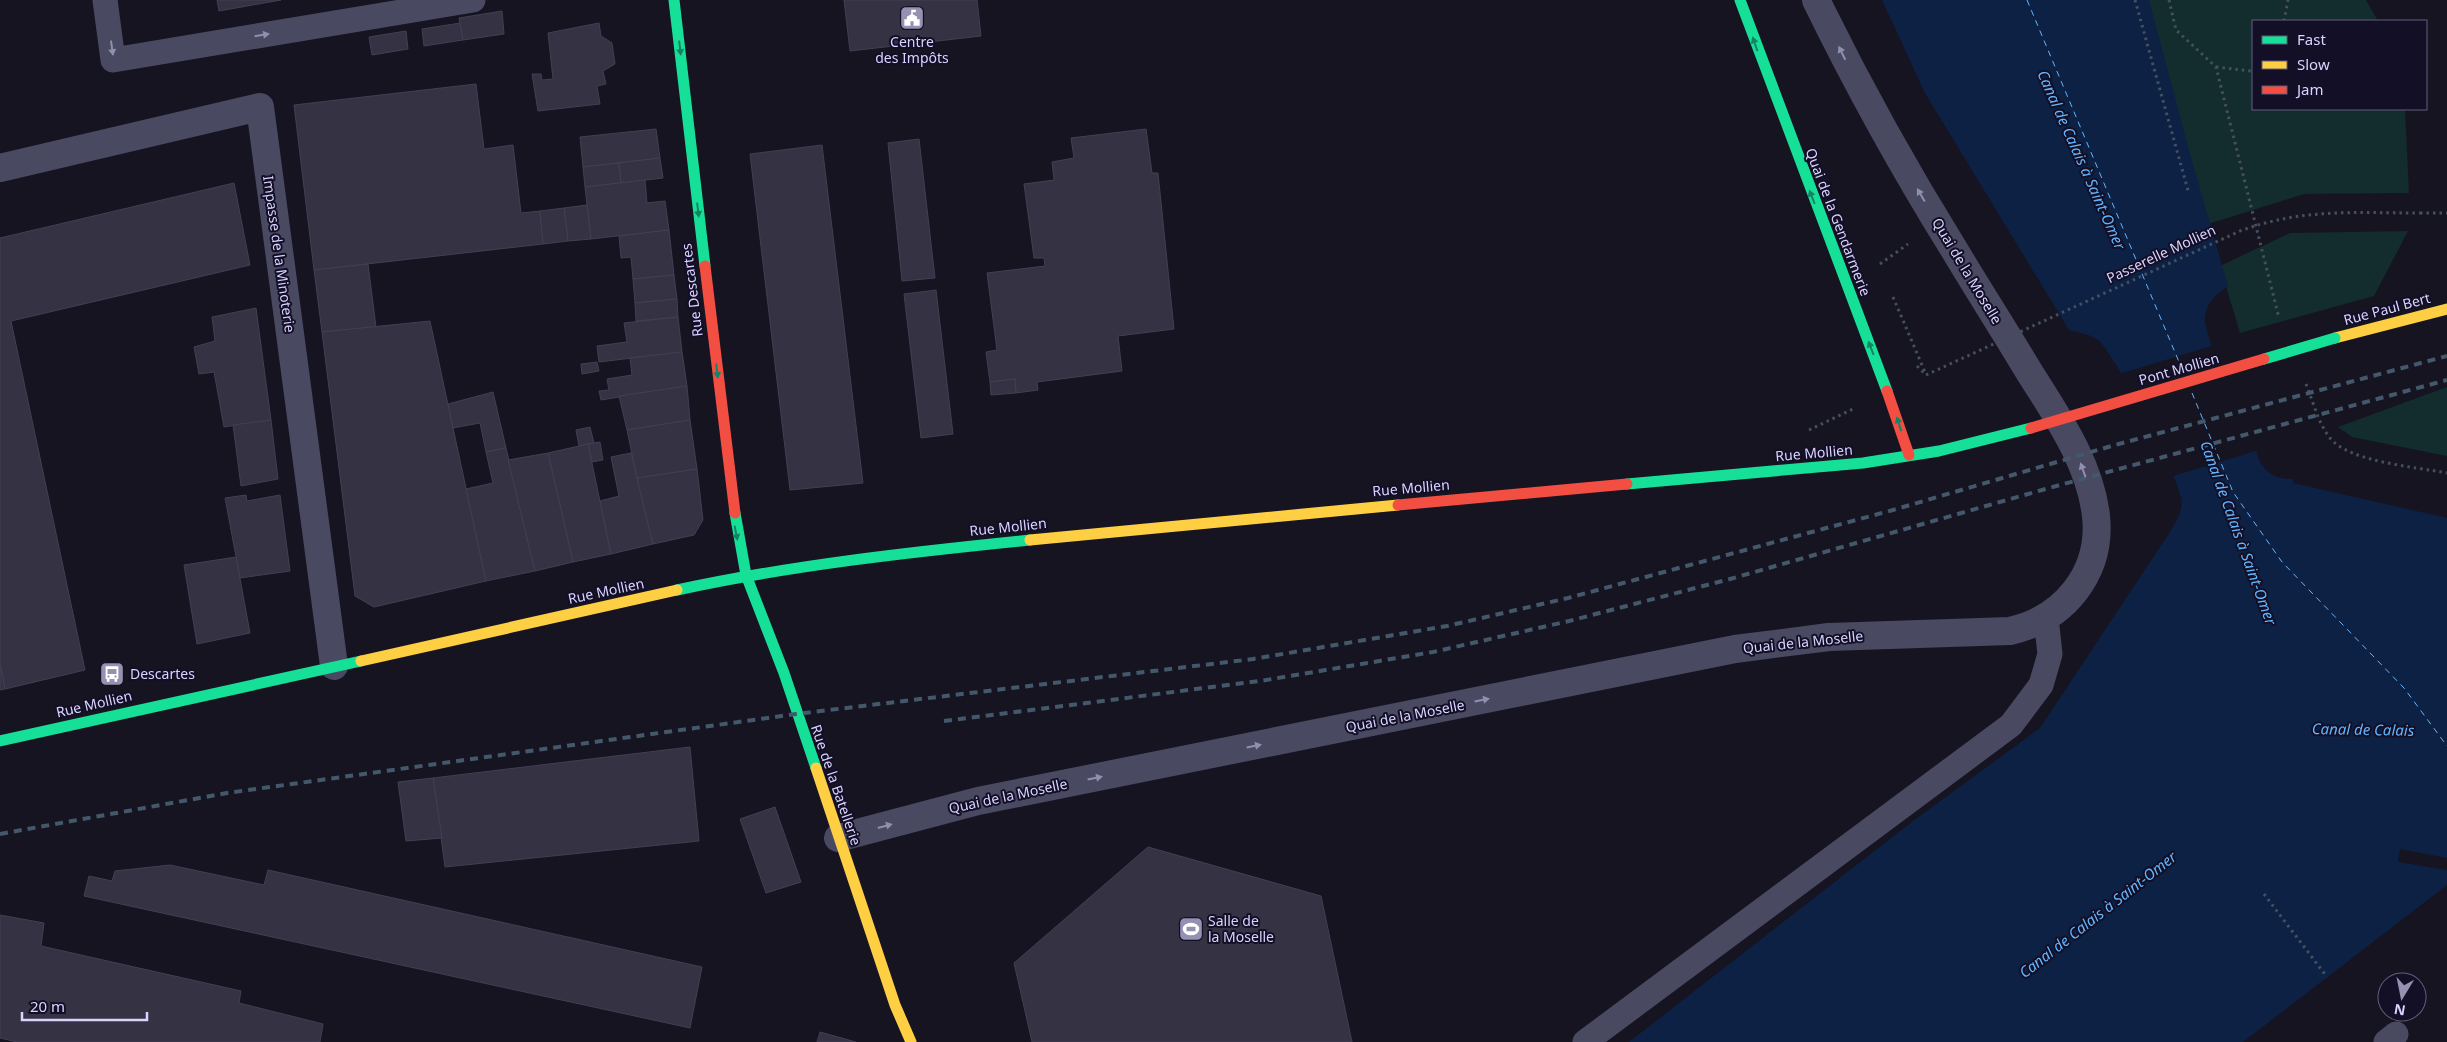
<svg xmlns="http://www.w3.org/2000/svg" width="2447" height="1042" font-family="'Noto Sans',sans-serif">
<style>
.green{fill:#132c2d}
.water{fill:#0d2144}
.pier{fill:#161421}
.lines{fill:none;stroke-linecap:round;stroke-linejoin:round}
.ferry{stroke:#62b6ff;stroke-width:1;stroke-dasharray:6 5;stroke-linecap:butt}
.building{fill:#343243;stroke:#433f54}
.path{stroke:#44505f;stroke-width:3;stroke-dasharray:2.5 4;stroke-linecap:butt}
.lane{stroke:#4a4962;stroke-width:25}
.street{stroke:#4a4962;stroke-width:28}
.fast{stroke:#16e098;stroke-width:11}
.slow{stroke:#ffcf43;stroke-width:11}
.jam{stroke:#f24e42;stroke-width:11}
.rail{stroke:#43596b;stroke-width:4;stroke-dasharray:8 6;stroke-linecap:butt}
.path-bridge{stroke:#44505f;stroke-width:3;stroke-dasharray:2.5 4;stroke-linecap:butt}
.fast-bridge{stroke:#16e098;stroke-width:11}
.jam-bridge{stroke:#f24e42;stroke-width:11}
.oneway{fill:#928eb0}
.oneway2{fill:#158265}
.labels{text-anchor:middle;stroke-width:4;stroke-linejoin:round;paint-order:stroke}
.poi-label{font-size:14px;fill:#d9d4ff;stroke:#130f26;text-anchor:start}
.street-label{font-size:14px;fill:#d9d4ff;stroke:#130f26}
.water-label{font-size:15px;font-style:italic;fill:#62b6ff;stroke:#130f26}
</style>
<rect width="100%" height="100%" fill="#161421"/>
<g class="green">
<polygon points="2130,0 2366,0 2378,21 2253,21 2253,109 2405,109 2409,193 2304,194 2205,225"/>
<polygon points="2408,231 2374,296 2240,333 2220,266 2290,233"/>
<polygon points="2447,387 2447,456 2352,437 2338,427"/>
</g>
<path class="water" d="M1882,0H2149L2193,165L2228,286C2217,293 2207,302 2205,316C2202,335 2241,412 2251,434C2256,444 2256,458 2263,466C2271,477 2281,479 2293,479V483L2447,518V885L2243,1042H1629L1913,821L2040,728L2170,532C2176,521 2184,510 2181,497C2176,473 2115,354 2098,340C2090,334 2079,333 2069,330L1925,93Z"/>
<g class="pier">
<polygon points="2215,345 2259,450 2170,477 2119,374"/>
<polygon points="2400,849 2447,858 2447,870 2398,862"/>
</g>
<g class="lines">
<g class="ferry">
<polyline points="2027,0 2182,369"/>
<polyline points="2192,393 2233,492 2282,562 2404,688 2447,746"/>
</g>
</g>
<g class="building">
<polygon points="217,0 281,0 219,11"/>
<polygon points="844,0 977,0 981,36 850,51"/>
<polygon points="502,11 504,34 463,40 459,18"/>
<polygon points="460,23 463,40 424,46 422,29"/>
<polygon points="599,23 601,36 612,43 615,64 603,71 606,84 597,86 600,104 538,111 532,74 541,74 542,80 553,79 548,33"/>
<polygon points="406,31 408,49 372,55 369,37"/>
<polygon points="476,84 484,149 513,145 521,213 540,211 543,244 314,270 294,105"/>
<polygon points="656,129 660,158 583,167 580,137"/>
<polygon points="1146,129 1152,173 1158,173 1174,329 1118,336 1122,371 1037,382 1038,390 1016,393 1015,379 990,382 986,352 997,350 987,273 1045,266 1044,258 1034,258 1024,184 1054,180 1052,162 1074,158 1071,138"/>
<polygon points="919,139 935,278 902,281 888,143"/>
<polygon points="822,145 863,483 790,490 750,154"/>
<polygon points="660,158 663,178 621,183 619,163"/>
<polygon points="619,163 621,183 585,187 583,167"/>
<polygon points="645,180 647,203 665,201 669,230 591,239 585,187"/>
<polygon points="234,183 250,265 11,321 85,670 5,689 0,664 0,238"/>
<polygon points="587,205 591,239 568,241 564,208"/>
<polygon points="564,208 568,241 543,244 540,211"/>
<polygon points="669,230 674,275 633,279 631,257 621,258 619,236"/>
<polygon points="368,264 376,327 322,332 314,270"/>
<polygon points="674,275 677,299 635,303 633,279"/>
<polygon points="936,290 953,434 921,438 904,294"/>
<polygon points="677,299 678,317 636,321 635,303"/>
<polygon points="256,308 271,420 224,427 214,372 199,374 194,347 215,341 212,317"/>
<polygon points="678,317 682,352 599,362 597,346 627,342 624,323"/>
<polygon points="430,321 486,581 374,607 355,596 322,332"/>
<polygon points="682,352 687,386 601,400 599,391 609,390 607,379 632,375 630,358"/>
<polygon points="597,362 599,371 582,374 581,364"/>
<polygon points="1015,379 1016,393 991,395 990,382"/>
<polygon points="687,386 690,420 627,430 619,396"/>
<polygon points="493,392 506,448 486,452 480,423 453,428 448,404"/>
<polygon points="271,420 278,479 241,486 233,425"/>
<polygon points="690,420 697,469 637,478 627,430"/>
<polygon points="590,427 594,443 579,446 576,430"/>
<polygon points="600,442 603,460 592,462 588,444"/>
<polygon points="588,444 611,554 573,562 548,453"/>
<polygon points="506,448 535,571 486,581 466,489 493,483 486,452"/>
<polygon points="548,453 573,562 535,571 508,460"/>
<polygon points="631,453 653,544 611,554 600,501 619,496 611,457"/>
<polygon points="697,469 703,520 694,535 653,544 637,478"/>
<polygon points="246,495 247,501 280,495 290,571 240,578 225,498"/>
<polygon points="236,557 250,633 197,644 184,565"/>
<polygon points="0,664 5,689 0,690"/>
<polygon points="690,747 699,841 445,867 433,778"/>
<polygon points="433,778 442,838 406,841 398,782"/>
<polygon points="775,807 801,882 766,893 740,819"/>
<polygon points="1148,847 1321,896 1352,1042 1032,1042 1014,963"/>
<polygon points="170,865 264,885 268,870 702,967 690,1028 84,896 89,876 112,881 115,871"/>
<polygon points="0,915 44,923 41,946 241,991 239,1003 323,1024 320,1042 17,1042 0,1038"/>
<polygon points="820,1032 856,1042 817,1042"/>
</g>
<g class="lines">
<g class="path">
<polyline points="2135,0 2189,194"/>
<polyline points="2169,0 2176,30 2216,67 2279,318"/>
<polyline points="2284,21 2288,0"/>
<polyline points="2216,67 2251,71 2253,69"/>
<polyline points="2420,213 2447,213"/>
<polyline points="1880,264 1908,244"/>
<polyline points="1893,297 1925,372"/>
<polyline points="1917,366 1926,375"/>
<path d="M2306,384C2313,401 2318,423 2330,438C2349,462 2416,467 2447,473"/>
<polyline points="1809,430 1855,408"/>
<polyline points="2264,894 2327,977"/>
</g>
<g class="lane">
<polyline points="105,0 113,60 473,0"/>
<polyline points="1585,1042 2011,725 2041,685 2050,654 2046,618"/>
<polyline points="2386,1042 2396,1034"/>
</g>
<g class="street">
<polyline points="0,168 260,107 334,666"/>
<path d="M838,838L978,801L1735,649L1829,637L2010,631C2064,619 2102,573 2096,516C2090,462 2056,415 2028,370C2004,330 1979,291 1955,251C1904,169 1858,86 1816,0"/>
</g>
<g class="fast">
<polyline points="674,0 705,266"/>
<polyline points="1740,0 1887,391"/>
<polyline points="1627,484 1863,463 1939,451 2031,428"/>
<polyline points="735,513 746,575 784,673 816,768"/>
<path d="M677,590C793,565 911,552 1030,540"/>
<polyline points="0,741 361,661"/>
</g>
<g class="slow">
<polyline points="2335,338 2447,309"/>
<polyline points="1030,540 1398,505"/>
<polyline points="361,661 677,590"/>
<polyline points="816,768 895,1005 911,1042"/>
</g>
<g class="jam">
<polyline points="705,266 735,513"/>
<polyline points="1887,391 1909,455"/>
<polyline points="1398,505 1627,484"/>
</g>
<g class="rail">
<polyline points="944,721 1260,681 1433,652 1569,621 1730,579 2049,488 2447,380"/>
<polyline points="0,834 227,793 796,714 1253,659 1447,626 1568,598 1893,510 2115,445 2447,356"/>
</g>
<path class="path-bridge" d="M1926,375L2240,231C2302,208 2355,213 2420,213"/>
<polyline class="fast-bridge" points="2264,359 2335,338"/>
<polyline class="jam-bridge" points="2031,428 2264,359"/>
</g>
<defs><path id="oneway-solid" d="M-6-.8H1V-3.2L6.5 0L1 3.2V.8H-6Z" transform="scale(1.25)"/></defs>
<g class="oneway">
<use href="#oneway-solid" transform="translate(262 35) rotate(-9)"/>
<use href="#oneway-solid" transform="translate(112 48) rotate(82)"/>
<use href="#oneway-solid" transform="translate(1842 53) rotate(-116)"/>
<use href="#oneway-solid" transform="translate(1921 195) rotate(-120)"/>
<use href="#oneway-solid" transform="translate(2083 470) rotate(-110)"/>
<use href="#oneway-solid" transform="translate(1482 700) rotate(-11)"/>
<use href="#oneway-solid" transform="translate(1254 746) rotate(-11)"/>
<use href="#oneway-solid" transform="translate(1095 778) rotate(-11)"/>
<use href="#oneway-solid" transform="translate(885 826) rotate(-15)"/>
</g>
<g class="oneway2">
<use href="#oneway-solid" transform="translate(1755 44) rotate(-109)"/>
<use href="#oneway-solid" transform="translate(680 48) rotate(83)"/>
<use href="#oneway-solid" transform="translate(1812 197) rotate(-111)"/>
<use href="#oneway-solid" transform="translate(698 210) rotate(83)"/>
<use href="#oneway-solid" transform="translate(1871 348) rotate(-111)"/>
<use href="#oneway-solid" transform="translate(717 371) rotate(83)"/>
<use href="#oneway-solid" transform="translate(1899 424) rotate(-108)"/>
<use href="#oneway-solid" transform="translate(736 533) rotate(79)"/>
</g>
<defs>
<symbol id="civic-square" viewBox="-11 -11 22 22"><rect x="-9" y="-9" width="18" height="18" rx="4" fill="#9591b1" stroke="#130f26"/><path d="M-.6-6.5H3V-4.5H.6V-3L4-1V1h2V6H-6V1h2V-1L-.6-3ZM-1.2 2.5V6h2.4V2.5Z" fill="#fff"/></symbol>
<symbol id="bus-square" viewBox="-11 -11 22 22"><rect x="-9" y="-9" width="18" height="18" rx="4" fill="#9591b1" stroke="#130f26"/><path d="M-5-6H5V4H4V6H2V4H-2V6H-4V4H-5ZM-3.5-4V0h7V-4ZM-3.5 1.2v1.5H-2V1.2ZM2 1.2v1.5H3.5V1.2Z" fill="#fff"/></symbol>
<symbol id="stadium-square" viewBox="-11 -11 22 22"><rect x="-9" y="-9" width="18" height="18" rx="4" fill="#9591b1" stroke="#130f26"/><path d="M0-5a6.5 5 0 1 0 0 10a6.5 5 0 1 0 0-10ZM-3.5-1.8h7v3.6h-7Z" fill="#fff"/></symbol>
</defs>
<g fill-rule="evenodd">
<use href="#civic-square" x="898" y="4" width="28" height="28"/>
<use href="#bus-square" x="98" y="660" width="28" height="28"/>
<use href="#stadium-square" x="1177" y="915" width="28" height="28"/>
</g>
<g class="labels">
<g class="poi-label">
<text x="912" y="47" text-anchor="middle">Centre<tspan x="912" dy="16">des Impôts</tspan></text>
<text x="130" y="679">Descartes</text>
<text x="1208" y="926">Salle de<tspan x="1208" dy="16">la Moselle</tspan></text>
</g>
<g class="street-label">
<text transform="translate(1838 222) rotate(69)" y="5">Quai de la Gendarmerie</text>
<text transform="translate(279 254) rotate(82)" y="5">Impasse de la Minoterie</text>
<text transform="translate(2161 254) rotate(-25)" y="5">Passerelle Mollien</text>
<text transform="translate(1967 271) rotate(59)" y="5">Quai de la Moselle</text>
<text transform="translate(692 290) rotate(-97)" y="5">Rue Descartes</text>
<text transform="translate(2387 309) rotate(-15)" y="5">Rue Paul Bert</text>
<text transform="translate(2179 369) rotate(-16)" y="5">Pont Mollien</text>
<text transform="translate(1814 453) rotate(-5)" y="5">Rue Mollien</text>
<text transform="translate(1411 488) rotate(-5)" y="5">Rue Mollien</text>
<text transform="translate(1008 527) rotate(-6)" y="5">Rue Mollien</text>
<text transform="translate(606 591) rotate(-12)" y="5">Rue Mollien</text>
<text transform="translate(1803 642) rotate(-6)" y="5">Quai de la Moselle</text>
<text transform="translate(94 704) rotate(-13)" y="5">Rue Mollien</text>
<text transform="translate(1405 716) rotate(-11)" y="5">Quai de la Moselle</text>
<text transform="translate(836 785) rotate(71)" y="5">Rue de la Batellerie</text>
<text transform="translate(1008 796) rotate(-12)" y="5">Quai de la Moselle</text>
</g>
<g class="water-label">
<text transform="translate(2081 160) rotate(66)" y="5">Canal de Calais à Saint-Omer</text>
<text transform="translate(2238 533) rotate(70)" y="5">Canal de Calais à Saint-Omer</text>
<text transform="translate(2363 730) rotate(1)" y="5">Canal de Calais</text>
<text transform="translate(2098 915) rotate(-38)" y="5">Canal de Calais à Saint-Omer</text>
</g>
</g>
<rect x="2252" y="20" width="175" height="90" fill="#130f26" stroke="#625e7d"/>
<rect x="2262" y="36" width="25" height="8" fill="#16e098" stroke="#625e7d"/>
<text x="2297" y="45" font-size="15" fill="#d9d4ff">Fast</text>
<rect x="2262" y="61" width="25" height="8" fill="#ffcf43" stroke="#625e7d"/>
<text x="2297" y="70" font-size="15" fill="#d9d4ff">Slow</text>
<rect x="2262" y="86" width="25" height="8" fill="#f24e42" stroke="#625e7d"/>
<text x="2297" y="95" font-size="15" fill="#d9d4ff">Jam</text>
<g transform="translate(2402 997) rotate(190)"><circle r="24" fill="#130f26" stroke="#625e7d"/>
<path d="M0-4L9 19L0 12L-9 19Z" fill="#9591b1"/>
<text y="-8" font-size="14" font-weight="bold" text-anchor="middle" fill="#d9d4ff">N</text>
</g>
<path d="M22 1012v8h125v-8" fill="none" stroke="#d9d4ff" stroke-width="2.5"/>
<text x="30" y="1012" font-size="15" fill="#d9d4ff" stroke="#130f26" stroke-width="4" paint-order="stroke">20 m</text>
</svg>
